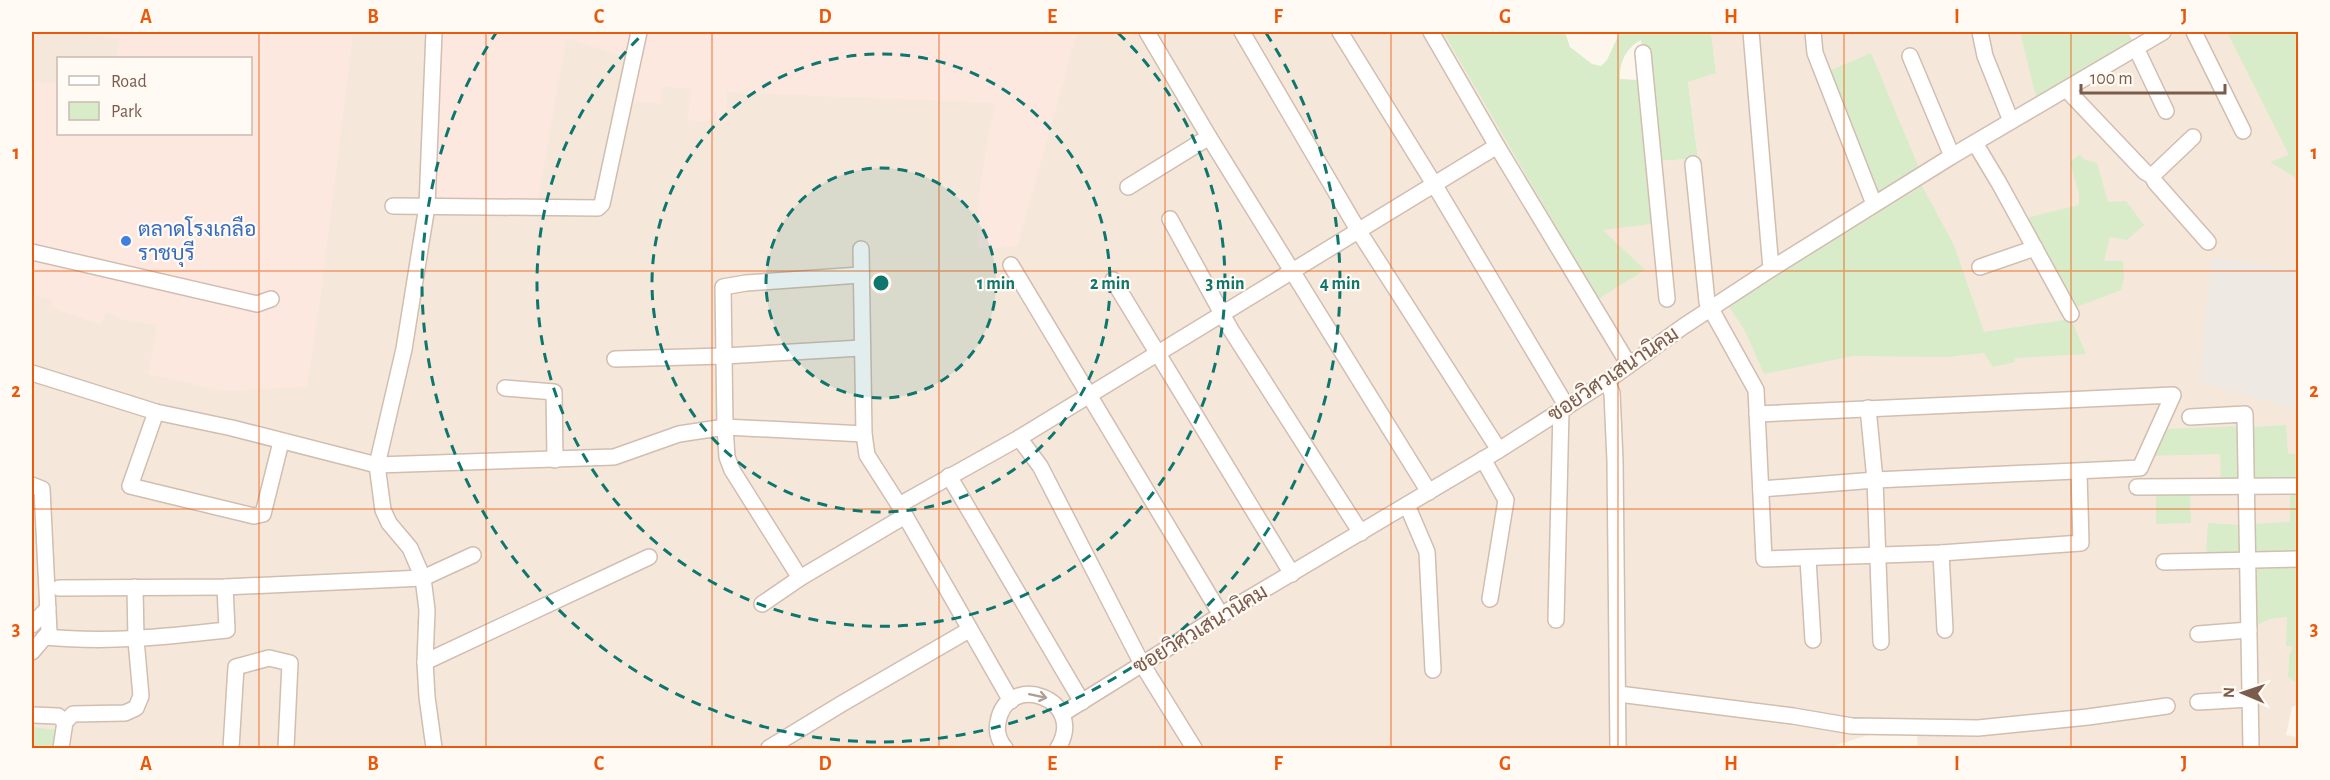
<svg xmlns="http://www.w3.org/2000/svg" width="2330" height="780" font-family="'Alegreya Sans',Sarabun,sans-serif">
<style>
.residential{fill:#f5e8da;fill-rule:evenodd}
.commercial{fill:#fde8e0}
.industrial{fill:#efe9e4}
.green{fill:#d8ecc9;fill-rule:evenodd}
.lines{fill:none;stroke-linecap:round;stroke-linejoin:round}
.minor-casing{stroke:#d1beb0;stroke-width:18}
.minor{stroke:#fff;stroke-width:15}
.oneway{stroke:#af9d94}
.grid{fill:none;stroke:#e8590c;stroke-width:1.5;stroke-opacity:0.55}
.ring{fill:none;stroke:#0f766e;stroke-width:3;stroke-dasharray:10 8}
.shop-dot{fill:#3f7fe0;stroke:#fffaf3;stroke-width:2}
.labels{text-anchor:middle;stroke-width:4.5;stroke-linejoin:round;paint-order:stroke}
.shop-label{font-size:21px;fill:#366cbe;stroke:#fffaf3;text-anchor:start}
.street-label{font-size:21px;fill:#7a5c4d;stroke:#fffaf3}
.centre{fill:#0f766e;stroke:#fffaf3;stroke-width:3}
.ring-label{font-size:18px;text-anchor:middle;font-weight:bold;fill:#0f766e;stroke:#fffaf3;stroke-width:4.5;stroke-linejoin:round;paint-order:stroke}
.neatline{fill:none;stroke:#e8590c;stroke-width:2}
.grid-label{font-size:20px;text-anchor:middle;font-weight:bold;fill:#e8590c}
</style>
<rect width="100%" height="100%" fill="#fdf6ec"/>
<path class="residential" d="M32,32H1443L1598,299L1602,229L1651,163L1698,157L1688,81L1716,73L1711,32H2020L2037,101L2154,32H2298V646L2289,654L2288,677L2298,684V705L2292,707L2286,735L2297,737L2298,748H1918L1917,733L1868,735L1828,748H32ZM58,58H250V134H58Z"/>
<g class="commercial">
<polygon points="76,32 353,32 322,285 307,387 224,391 148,374 158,325 116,318 116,315 106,312 101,325 51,307 52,300 32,295 32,81 58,84 58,134 250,134 250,58 115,58 121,39"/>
<polygon points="437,32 1077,32 1017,247 977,248 978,199 995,103 727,92 727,122 688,120 691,88 662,87 661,104 631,101 623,56 566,38 538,201 430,199"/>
</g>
<polygon class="industrial" points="2211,258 2298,271 2298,411 2200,381"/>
<g class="green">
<path d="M1443,32H1565L1570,47L1592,64L1601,66L1607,60L1620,32H1711L1716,73L1688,82L1698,158L1662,161L1651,55L1644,53L1659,223L1603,230L1645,270L1598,299ZM1641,40L1643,53L1638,80L1620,79C1619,62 1626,48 1641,40Z"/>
<polygon points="2020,32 2128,32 2134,44 2037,102"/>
<polygon points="2227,32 2298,32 2298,179 2270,162 2289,155"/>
<polygon points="1871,53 1919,168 1877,194 1829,71"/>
<polygon points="2080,154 2083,159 2097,163 2108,202 2126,201 2144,225 2127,240 2110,237 2104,261 2123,261 2124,278 2121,290 2077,307 2026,218 2079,205 2079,195 2070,162"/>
<polygon points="1922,186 1954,245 1984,332 2071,319 2086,354 2015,358 2015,362 1993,367 1984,353 1949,357 1853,356 1764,374 1745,331 1728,305"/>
<polygon points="2286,425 2288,454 2298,453 2298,480 2254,482 2252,427"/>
<polygon points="2240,426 2241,483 2221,483 2220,454 2149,456 2164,429"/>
<polygon points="2298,490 2298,553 2255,553 2254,524 2290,522 2290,492"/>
<polygon points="2190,491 2191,523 2156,524 2156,492"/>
<polygon points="2208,523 2240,525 2241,553 2206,553"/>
<polygon points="2257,566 2298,566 2298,684 2288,677 2289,654 2292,651 2292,646 2286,646 2287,617 2270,619 2257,625"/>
<polygon points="32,727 57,730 55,748 32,748"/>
</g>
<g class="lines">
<defs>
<g id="minor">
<polyline points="1147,32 1209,137 1429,492"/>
<polyline points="1242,32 1358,230 1499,450"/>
<polyline points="1340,32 1434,184 1567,407"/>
<polyline points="1431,32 1497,146 1629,365"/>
<polyline points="1751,32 1771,269"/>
<polyline points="1813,32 1815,53 1874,204"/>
<polyline points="1980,32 1985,56 2011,121"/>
<polyline points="2194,32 2243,131"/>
<polyline points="2136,48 2166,111"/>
<polyline points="1643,53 1667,299"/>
<polyline points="1910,56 1952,156"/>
<polyline points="2067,90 2145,172 2152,176 2155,182 2208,242"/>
<polyline points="1975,143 1999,183 2071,314"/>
<polyline points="1693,164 1707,302 1756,390 1764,559 1941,553 2081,543 2079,472"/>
<polyline points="2152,176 2193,137"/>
<polyline points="1128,187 1209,137"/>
<polyline points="393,206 598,208 602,204 639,32"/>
<polyline points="1170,219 1231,330 1361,533"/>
<polyline points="861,249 864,434 867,455 899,505 1011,701"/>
<polyline points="32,252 257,304 271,299"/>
<polyline points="1011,265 1221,615"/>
<polyline points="1980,267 2035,248"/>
<polyline points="1113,280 1292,574"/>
<polyline points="615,359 724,356 861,348"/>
<polyline points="32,373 156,412 232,428 377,465 614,457 679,434 725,427 864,434"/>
<polyline points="1607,381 1612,393 1615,461 1618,748"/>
<polyline points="505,388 554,392 555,460"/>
<polyline points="1868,408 1875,480 1881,642"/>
<polyline points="156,412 130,486 254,516 263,514 281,442"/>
<polyline points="1757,414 2173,395 2140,468 1875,480 1761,489"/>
<polyline points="2190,417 2245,414 2251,748"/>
<polyline points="1019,438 1040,466 1142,664 1194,748"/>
<polyline points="1483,459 1506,500 1490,599"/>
<polyline points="949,476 1082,702"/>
<polyline points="32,485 42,489 49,632 32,652"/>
<polyline points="2137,487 2298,486"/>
<polyline points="899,505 1019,438 1497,146"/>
<polyline points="1407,505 1427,552 1433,670"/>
<polyline points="1941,553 1945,630"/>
<polyline points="1808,559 1813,640"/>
<polyline points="2164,562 2298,559"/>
<polyline points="800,578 732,470 727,457 725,427 723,287 746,283 860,275"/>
<polyline points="59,588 225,587 423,578 473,555"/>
<polyline points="762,604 800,578 905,516"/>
<polyline points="1556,620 1561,410"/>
<polyline points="32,625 48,608"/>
<polyline points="2198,634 2249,630"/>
<path d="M45,637C107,643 164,637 227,630L225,587"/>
<polyline points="425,662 649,557"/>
<polyline points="1619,694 1793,716 1852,726 1978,728 2088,717 2167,706"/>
<polyline points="2198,702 2250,699"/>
<polyline points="1062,714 1221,615 1499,450 1607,381 1684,326 1771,269 1952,156 2163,32"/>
<polyline points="32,715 58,716 65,722 61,748"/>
<polyline points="65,722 73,714 125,713 136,708 141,696 136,640 135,587"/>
<polyline points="231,748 236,667 269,658 290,663 286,748"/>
<polyline points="434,748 427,697 425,662 427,610 423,578 410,548 389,523 383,510 377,465 404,349 427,206 434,32"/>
<polyline points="769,748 843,703 969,630"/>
<path d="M1005,748C999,741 996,732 998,722C1007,670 1088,699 1058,748"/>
</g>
</defs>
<use href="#minor" class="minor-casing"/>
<use href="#minor" class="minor"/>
</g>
<defs><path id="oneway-shaft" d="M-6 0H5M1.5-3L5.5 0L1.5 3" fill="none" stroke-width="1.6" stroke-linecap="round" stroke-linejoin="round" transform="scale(1.5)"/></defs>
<use class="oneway" href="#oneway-shaft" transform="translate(1038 696) rotate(12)"/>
<path class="grid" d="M259,32V748M486,32V748M712,32V748M939,32V748M1165,32V748M1391,32V748M1618,32V748M1844,32V748M2071,32V748M32,271H2298M32,509H2298"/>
<circle cx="881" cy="283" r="115" fill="#0f766e" fill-opacity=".12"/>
<g class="ring">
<circle cx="881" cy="283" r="115"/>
<circle cx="881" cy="283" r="229"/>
<path d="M1118 33A344 344 0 1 1 644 33"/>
<path d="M1266 33A459 459 0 1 1 496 33"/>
</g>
<circle class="shop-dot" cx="126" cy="241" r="6"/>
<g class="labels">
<g class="shop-label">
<text x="138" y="236">ตลาดโรงเกลือ<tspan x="138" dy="24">ราชบุรี</tspan></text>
</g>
<g class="street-label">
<text transform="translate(1613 374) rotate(-34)" y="7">ซอยวิศวเสนานิคม</text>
<text transform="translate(1200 629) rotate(-31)" y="7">ซอยวิศวเสนานิคม</text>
</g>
</g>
<circle cx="881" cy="283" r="9" class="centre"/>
<g class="ring-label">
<text x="996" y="289">1 min</text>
<text x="1110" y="289">2 min</text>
<text x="1225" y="289">3 min</text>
<text x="1340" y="289">4 min</text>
</g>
<rect width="2330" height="780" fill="none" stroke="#fffaf3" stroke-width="66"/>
<rect x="57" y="57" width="195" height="78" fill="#fffaf3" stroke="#cabbb1" stroke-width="1.5"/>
<rect x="69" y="76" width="30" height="9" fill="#ffffff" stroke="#cabbb1" stroke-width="1.5"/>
<text x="111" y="87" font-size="18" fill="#7a5c4d">Road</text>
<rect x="69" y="102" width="30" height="18" fill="#d8ecc9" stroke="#cabbb1" stroke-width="1.5"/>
<text x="111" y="117" font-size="18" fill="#7a5c4d">Park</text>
<g transform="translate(2243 693) rotate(272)" stroke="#fffaf3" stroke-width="4.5" paint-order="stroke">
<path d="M0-4.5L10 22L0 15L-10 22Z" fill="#7a5c4d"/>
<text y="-9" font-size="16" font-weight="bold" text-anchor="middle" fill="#7a5c4d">N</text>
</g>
<path d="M2081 84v9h144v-9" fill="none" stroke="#7a5c4d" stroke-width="3"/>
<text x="2090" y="84" font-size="18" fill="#7a5c4d" stroke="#fffaf3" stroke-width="4.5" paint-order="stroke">100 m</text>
<rect x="33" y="33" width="2264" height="714" class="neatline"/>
<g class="grid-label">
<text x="146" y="23">A</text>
<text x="373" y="23">B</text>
<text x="599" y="23">C</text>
<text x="825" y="23">D</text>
<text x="1052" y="23">E</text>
<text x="1278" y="23">F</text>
<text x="1505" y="23">G</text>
<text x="1731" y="23">H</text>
<text x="1957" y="23">I</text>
<text x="2184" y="23">J</text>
<text x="16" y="159">1</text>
<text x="2314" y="159">1</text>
<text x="16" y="397">2</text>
<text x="2314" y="397">2</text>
<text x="16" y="635">3</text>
<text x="2314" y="635">3</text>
<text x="146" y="770">A</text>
<text x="373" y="770">B</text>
<text x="599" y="770">C</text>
<text x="825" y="770">D</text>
<text x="1052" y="770">E</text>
<text x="1278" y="770">F</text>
<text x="1505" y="770">G</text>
<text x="1731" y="770">H</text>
<text x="1957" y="770">I</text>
<text x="2184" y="770">J</text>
</g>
</svg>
